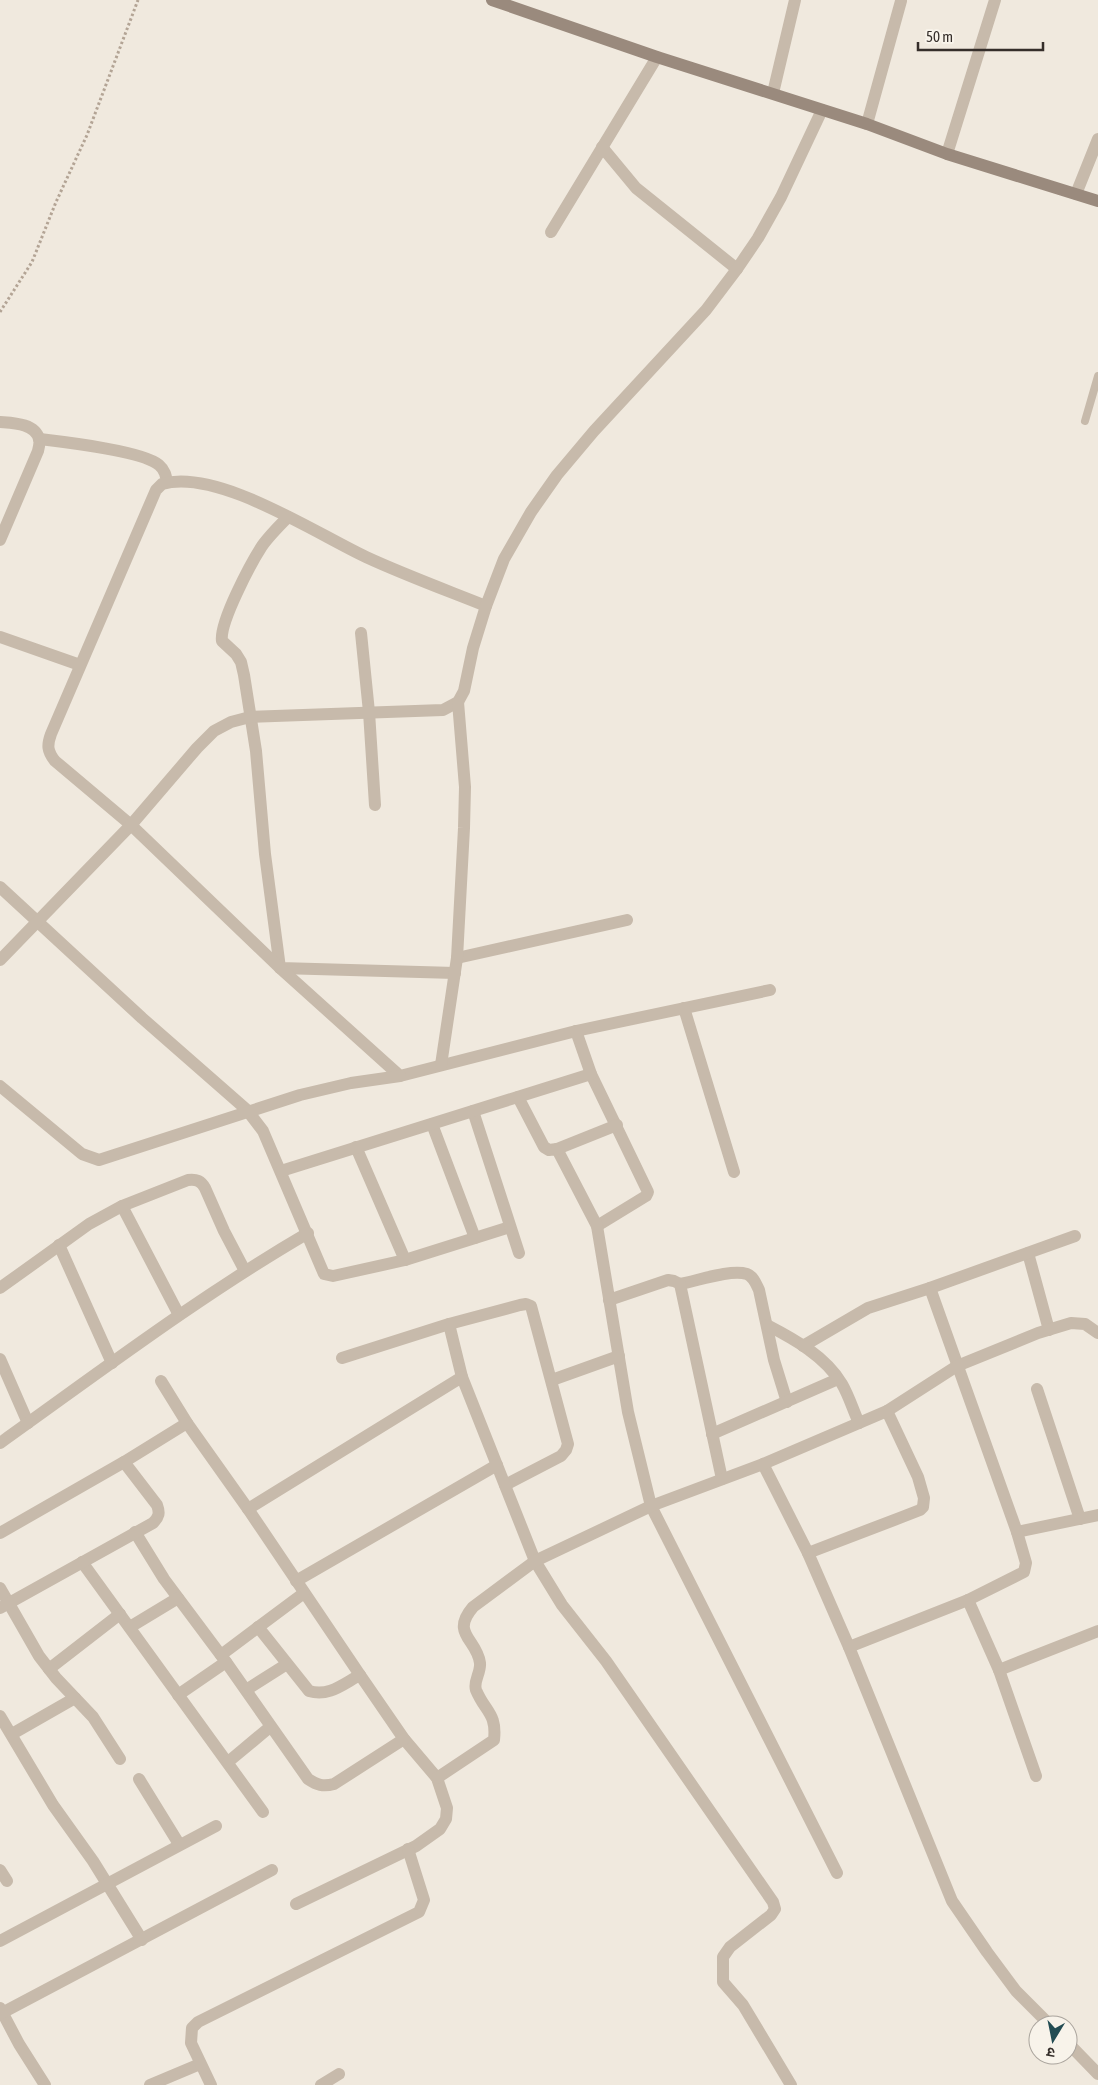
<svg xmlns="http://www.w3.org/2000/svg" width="1098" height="2085" font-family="'Asap Condensed','Noto Sans Devanagari',sans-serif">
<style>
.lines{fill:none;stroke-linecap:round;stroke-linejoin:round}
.path{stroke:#b3a495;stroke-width:3;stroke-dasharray:2.5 2.5;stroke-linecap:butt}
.lane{stroke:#c7baab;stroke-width:8}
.street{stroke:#c7baab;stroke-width:12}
.secondary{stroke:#9a8a7d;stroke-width:12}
</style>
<rect width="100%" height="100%" fill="#f0e9de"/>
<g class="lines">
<polyline class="path" points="0,312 32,262 56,202 87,135 138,0"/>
<polyline class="lane" points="1085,421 1098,376"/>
<g class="street">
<polyline points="773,93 795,0"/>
<polyline points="867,124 901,1"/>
<polyline points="602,147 636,188 737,269"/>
<polyline points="947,154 995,0"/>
<polyline points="1076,194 1098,139"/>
<polyline points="551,232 657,57"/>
<path d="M0,422C12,423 35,423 39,439C40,442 39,447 38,451L0,540"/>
<path d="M39,439C64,442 143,451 159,465C165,470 166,476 167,482"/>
<path d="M288,517C279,526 269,536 262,546C251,563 219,623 222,641L236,654L241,662L244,675L256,751L265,854L280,968L455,973"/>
<path d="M486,606C446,590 405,575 366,557C315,533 217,468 162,484L156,490L51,734C47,745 47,751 55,761L131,825L280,968L400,1076L576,1031L770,990"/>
<polyline points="361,633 369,712 375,805"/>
<polyline points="0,637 80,665"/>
<polyline points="0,887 142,1018 247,1110 263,1131 324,1274 333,1276 405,1260 510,1227"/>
<polyline points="457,958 627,920"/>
<polyline points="0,960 131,825 197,748 214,731 231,722 250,717 443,710 458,702 464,691 473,648 486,606 504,559 531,512 557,475 594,431 706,310 737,269 758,238 781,197 822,110"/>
<polyline points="684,1008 734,1172"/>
<polyline points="576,1031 591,1074 648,1192 646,1196 597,1226"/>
<polyline points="441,1065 457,958 464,828 465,787 458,702"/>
<polyline points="0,1086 82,1154 99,1160 300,1095 351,1083 400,1076"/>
<polyline points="518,1097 544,1147 549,1150 557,1149 597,1226 628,1412 651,1506 837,1873"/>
<polyline points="473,1111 519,1253"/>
<polyline points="432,1124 475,1238"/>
<polyline points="356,1147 405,1260"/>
<polyline points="557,1149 617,1125"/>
<polyline points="281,1171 591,1074"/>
<polyline points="122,1206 179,1315"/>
<polyline points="59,1245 112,1363"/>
<polyline points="1028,1253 1049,1330"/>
<path d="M680,1284C697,1281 730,1269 747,1274C754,1277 756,1284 759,1290L774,1360L787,1402"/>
<path d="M0,1288L89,1224L122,1206L188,1180C197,1179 201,1181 205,1188L224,1231L245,1271"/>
<polyline points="609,1300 668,1280 674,1281 680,1284 722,1479"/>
<polyline points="449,1324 462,1377"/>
<path d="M767,1325C794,1339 825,1356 842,1384C849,1396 853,1410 859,1423"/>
<polyline points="803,1346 868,1308 930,1288"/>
<polyline points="342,1358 449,1324 520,1305 526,1304 531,1306 568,1444 566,1450 561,1456 505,1485"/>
<polyline points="0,1359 28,1423"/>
<polyline points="552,1380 619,1356"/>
<polyline points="161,1381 187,1423 248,1509 360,1675 404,1739 437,1778 447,1808 446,1819 440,1829 416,1846 296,1904"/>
<polyline points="1037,1389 1080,1519"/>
<polyline points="712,1434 838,1379"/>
<path d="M0,1443C101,1371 200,1296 308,1233"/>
<polyline points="763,1464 808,1553 849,1647 952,1901 987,1952 1016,1991 1050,2025"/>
<polyline points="248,1509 462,1377 535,1561 562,1605 606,1661 773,1902 775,1909 771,1915 730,1947 723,1957 723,1982 743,2005 791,2085"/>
<path d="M135,1532L164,1579L226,1662L308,1779C317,1785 323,1787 334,1784L404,1739"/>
<polyline points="1017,1532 1098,1515"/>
<polyline points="0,1533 124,1462 187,1423"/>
<polyline points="808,1553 902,1517 920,1510 923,1507 924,1498 918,1477 887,1411"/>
<polyline points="82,1562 263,1812"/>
<polyline points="296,1581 497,1465"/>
<polyline points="0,1588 39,1656 56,1678 93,1717 120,1759"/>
<polyline points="968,1600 999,1670 1098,1631"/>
<path d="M0,1608L153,1523C159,1517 160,1513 157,1505L124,1462"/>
<polyline points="130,1627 178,1598"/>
<path d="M258,1627L309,1691C329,1697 343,1684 360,1675"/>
<polyline points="849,1647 968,1600 1024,1572 1026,1563 1017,1532 930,1288 1075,1236"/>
<polyline points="221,1655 304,1593"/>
<polyline points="49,1669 120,1614"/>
<polyline points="999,1670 1036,1776"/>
<polyline points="246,1690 287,1664"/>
<polyline points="178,1695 226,1662"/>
<polyline points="0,1716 53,1805 93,1861 142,1940"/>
<polyline points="12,1734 75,1698"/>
<polyline points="228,1762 270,1727"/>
<path d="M437,1778L494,1740C497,1713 485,1712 476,1690C473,1681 481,1673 480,1663C477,1639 450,1634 473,1607L535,1561L651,1506L763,1464L887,1411L957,1366L1038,1333L1071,1323L1085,1324L1098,1333"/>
<polyline points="139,1779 179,1844"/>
<polyline points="0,1870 7,1881"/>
<polyline points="0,1941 216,1826"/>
<polyline points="0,2008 19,2044 45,2085"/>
<polyline points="2,2013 272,1870"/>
<polyline points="1068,2043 1098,2074"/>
<polyline points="150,2085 200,2064"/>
<polyline points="211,2085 191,2043 192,2028 198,2022 419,1912 424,1900 408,1849"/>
<polyline points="321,2085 339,2074"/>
</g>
<polyline class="secondary" points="492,0 657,57 867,124 947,154 1098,201"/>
</g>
<g transform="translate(1053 2040) rotate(190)"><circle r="24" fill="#f8f3ea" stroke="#aaa49d"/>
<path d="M0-4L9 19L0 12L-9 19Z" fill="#234c53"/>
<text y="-8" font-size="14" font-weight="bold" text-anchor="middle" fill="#352e2a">उ</text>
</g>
<path d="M918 42v8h125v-8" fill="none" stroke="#352e2a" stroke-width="2.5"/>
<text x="926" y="42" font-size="15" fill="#352e2a" stroke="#f8f3ea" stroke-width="4" paint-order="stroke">50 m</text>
</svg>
